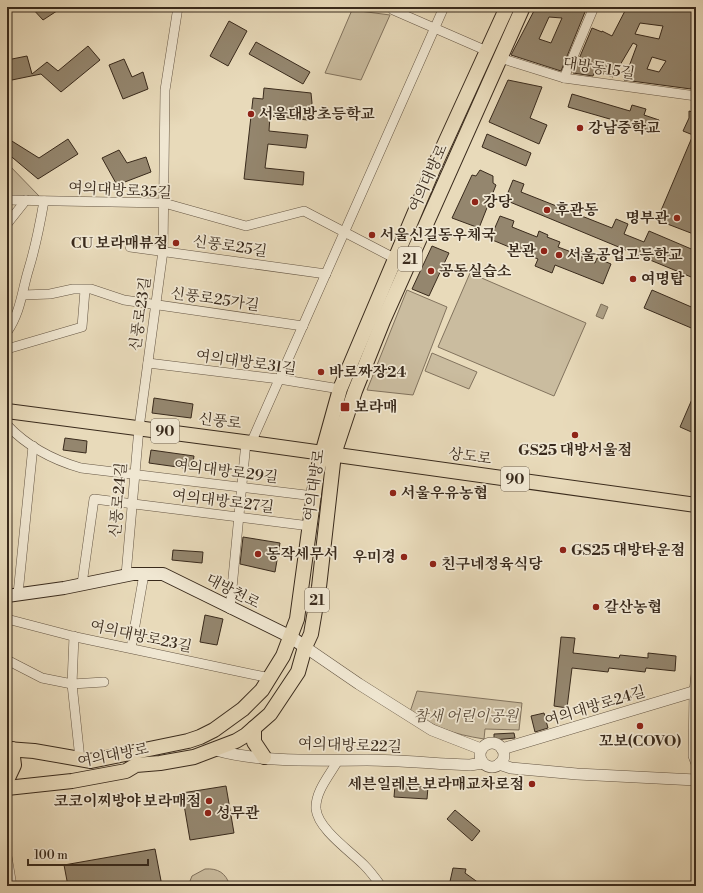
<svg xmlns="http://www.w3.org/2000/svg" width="703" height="893" font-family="'Libre Bodoni','Noto Serif KR',serif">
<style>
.green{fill:#cabc9f;stroke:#82735e}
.water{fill:#ac9e84;stroke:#7e705a}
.building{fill:#94866e;stroke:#392a1c;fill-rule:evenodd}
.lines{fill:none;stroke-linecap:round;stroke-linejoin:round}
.minor-casing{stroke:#655644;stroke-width:10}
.tertiary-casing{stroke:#655644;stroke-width:12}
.secondary-casing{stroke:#392a1c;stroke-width:14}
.primary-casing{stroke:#392a1c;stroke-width:16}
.minor{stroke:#f0e7d2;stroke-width:9}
.tertiary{stroke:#f0e7d2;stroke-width:11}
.secondary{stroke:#f0e7d2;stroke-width:12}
.primary{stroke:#e8daba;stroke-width:14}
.poi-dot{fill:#8f2418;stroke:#f0e7d2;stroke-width:1.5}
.labels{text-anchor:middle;stroke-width:3.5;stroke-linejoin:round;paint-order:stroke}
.shield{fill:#f0e7d2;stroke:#706353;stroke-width:1}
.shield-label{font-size:14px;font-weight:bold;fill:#392a1c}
.street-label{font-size:15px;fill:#392a1c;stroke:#f0e7d2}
.poi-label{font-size:15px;font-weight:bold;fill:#392a1c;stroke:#f0e7d2;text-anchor:start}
.park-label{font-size:15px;font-style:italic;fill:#5d4e3d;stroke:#f0e7d2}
</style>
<rect width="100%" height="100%" fill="#e8daba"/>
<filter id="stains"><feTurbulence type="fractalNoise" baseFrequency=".005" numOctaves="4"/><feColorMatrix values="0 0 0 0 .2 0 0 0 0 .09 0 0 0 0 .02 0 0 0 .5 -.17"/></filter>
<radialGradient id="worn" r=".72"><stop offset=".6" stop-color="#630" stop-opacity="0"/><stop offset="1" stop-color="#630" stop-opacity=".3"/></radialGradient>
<g class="green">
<polygon points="352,10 390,15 361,80 325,73"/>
<polygon points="7,163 40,197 7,197"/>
<polygon points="470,273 586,323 554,396 438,347"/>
<polygon points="407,290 447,307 413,395 367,390"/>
<polygon points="432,353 477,372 469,389 425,371"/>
<path d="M417,691L522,703L519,730L485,729L484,739C452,734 438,728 410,712Z"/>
<path d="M205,869C218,868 226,873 230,886H188L192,876Z"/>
</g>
<polygon class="water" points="601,304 608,307 603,319 596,316"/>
<g class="building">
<polygon points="31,7 63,7 43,20"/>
<path d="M536,7H587L561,71L511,55ZM549,17L562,18L551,43L539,39Z"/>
<path d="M627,7H696V36L692,52L696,53V55L691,71H694L691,89L624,80L637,45L633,43L613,77L595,71L593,76L573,73L592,28L602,32V31L612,36ZM640,23L663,26L659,39L635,34ZM652,57L666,61L659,72L647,69Z"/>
<polygon points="229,21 247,31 228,66 210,56"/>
<polygon points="256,42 310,72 303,84 249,54"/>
<polygon points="88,46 100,60 61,92 41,74 7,81 7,60 27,56 32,74 47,62 58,71"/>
<polygon points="124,59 132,77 143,72 148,89 123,99 109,65"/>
<polygon points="508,80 542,87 530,118 547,125 539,144 489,122"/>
<polygon points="264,88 311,93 312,103 308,120 270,116 269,131 308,135 306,148 268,144 265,168 304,172 303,185 244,179 253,98 263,99"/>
<polygon points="572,94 630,111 632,105 646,109 644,115 659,120 655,132 568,107"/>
<polygon points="689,111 696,113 696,235 657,220 693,135 683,131 689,118"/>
<polygon points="487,134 531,153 526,166 482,147"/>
<polygon points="7,138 39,158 68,139 78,154 38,179 7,153"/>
<polygon points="119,150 127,163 146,157 151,172 117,185 102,158"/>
<polygon points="480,170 493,176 493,183 496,185 479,228 452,218 472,175 476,176"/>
<polygon points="513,180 524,184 521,192 612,228 616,219 628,224 624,234 644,242 649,231 696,251 696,279 505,200"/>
<polygon points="500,216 514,221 512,227 537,237 539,231 548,235 547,237 560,242 558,247 574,253 575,249 584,253 582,258 595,263 597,258 611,264 603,284 555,265 552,273 535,266 538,259 490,239"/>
<polygon points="432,246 449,253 429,296 412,289"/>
<polygon points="652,290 696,309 696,330 644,308"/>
<polygon points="696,390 696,434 680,427"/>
<polygon points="154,398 193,404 191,418 152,413"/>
<polygon points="65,438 87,441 86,453 63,450"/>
<polygon points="151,450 194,456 192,469 149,463"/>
<polygon points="243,537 280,543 275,572 240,564"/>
<polygon points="173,550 203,552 202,563 172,560"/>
<polygon points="205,615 223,619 217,645 200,642"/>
<polygon points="561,637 575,638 573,653 619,658 620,655 648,658 648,653 676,656 675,671 646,668 645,672 609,668 608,672 572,668 567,708 554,706"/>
<polygon points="544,713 548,728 535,732 531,716"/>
<polygon points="514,733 515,738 494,740 494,734"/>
<polygon points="395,785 428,787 427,799 394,797"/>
<polygon points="226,786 234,833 190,840 182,793"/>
<polygon points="455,810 480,831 472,841 447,819"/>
<polygon points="155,849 162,886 68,886 64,865"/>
<polygon points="453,868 466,869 465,873 483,886 449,886"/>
</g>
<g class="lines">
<defs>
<g id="minor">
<polyline points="393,10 487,51"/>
<polyline points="500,58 564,78 696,96"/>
<polyline points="564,78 594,7"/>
<polyline points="7,200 164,203 246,226 304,211 394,258"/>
<polyline points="7,224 26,200"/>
<polyline points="130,247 326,274"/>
<polyline points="23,295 50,294 73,289 91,289 124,300 303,326"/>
<path d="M7,332C21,312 22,290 29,268C36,245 40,224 44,201"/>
<polyline points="7,349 82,327 85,290"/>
<polyline points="148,363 279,379 340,389"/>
<path d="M7,425C27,446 53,460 81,468L314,496"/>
<polyline points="251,443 444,7"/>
<polyline points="126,575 139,428 163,251 165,90 178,7"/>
<polyline points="82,584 94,499 310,526"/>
<polyline points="18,594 33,446"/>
<polyline points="230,609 246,442"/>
<polyline points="7,619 76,637 270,678"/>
<polyline points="74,636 72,684 80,759"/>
<polyline points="131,648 144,574"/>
<polyline points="7,660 42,678 72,684 104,682"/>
<polyline points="696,674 694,692 693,756 696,764"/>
<path d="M337,762C329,776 315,792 316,809C318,829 350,851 364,865C370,871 376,879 381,886"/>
<polyline points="7,856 12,886"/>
</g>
<g id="tertiary">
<polyline points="305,647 359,684 432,730 481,749"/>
<circle cx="492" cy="755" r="12"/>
<polyline points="502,749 696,691"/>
<path d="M216,750C261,763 320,760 367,760C401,760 436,764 470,765L483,763"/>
<polyline points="499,764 511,768 577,774 696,780"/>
</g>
<polyline id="secondary" points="7,596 64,588 133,574 163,574 291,637 305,647"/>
<g id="primary">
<polyline points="7,411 251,443 696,505"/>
<polyline points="254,728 254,742 264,757"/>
<polyline points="7,749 34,751 91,761 188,741 200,737 214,730 243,709 262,690 283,656 297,619 317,472 340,389 434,167 507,7"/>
<polyline points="7,780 14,765 12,749"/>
<polyline points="7,788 72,781 126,771 136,765 160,763 194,757 236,741 246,735 270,714 298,672 305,647 311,634 319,587 334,454 355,391 383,321 523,7"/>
</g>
</defs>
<use href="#minor" class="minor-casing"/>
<use href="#tertiary" class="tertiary-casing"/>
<use href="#secondary" class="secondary-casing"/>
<use href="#primary" class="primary-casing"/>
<use href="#minor" class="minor"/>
<use href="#tertiary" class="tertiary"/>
<use href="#secondary" class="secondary"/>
<use href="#primary" class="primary"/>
</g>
<g class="poi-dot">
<circle cx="251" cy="114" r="4"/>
<circle cx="580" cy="128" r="4"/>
<circle cx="475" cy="202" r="4"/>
<circle cx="547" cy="210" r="4"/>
<circle cx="677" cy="218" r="4"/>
<circle cx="372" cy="235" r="4"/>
<circle cx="176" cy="243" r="4"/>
<circle cx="544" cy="251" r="4"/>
<circle cx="559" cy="255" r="4"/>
<circle cx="431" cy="271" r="4"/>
<circle cx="633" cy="279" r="4"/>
<circle cx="321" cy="372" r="4"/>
<rect x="340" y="402" width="10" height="10" rx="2"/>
<circle cx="575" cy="435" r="4"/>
<circle cx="393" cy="493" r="4"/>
<circle cx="563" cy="550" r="4"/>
<circle cx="258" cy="554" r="4"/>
<circle cx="404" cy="557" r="4"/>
<circle cx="433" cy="564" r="4"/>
<circle cx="596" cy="607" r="4"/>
<circle cx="640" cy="726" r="4"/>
<circle cx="532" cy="784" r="4"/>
<circle cx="209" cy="801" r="4"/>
<circle cx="208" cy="813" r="4"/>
</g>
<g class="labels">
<g class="shield">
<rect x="398" y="247" width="24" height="24" rx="3"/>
<rect x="151" y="419" width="28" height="24" rx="3"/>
<rect x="501" y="467" width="28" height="24" rx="3"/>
<rect x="305" y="588" width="24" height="24" rx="3"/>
</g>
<g class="shield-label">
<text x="410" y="264">21</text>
<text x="165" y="436">90</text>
<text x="515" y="484">90</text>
<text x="317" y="605">21</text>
</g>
<g class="street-label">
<text transform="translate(599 68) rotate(9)" y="5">대방동15길</text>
<text transform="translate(428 178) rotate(-66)" y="5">여의대방로</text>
<text transform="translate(120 190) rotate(3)" y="5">여의대방로35길</text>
<text transform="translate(230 246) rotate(8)" y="5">신풍로25길</text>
<text transform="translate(215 299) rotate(8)" y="5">신풍로25가길</text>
<text transform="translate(140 314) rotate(-82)" y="5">신풍로23길</text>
<text transform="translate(246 362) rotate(8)" y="5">여의대방로31길</text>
<text transform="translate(220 421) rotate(7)" y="5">신풍로</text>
<text transform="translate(470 456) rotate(8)" y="5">상도로</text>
<text transform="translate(226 471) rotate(7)" y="5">여의대방로29길</text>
<text transform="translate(314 485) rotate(-82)" y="5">여의대방로</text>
<text transform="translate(118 500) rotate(-85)" y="5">신풍로24길</text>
<text transform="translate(223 501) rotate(7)" y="5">여의대방로27길</text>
<text transform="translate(233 591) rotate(27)" y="5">대방천로</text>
<text transform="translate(141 636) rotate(12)" y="5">여의대방로23길</text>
<text transform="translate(595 706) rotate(-17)" y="5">여의대방로24길</text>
<text transform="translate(350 745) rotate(2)" y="5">여의대방로22길</text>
<text transform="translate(113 755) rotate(-11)" y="5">여의대방로</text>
</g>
<g class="poi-label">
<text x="259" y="119">서울대방초등학교</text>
<text x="588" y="133">강남중학교</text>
<text x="483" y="207">강당</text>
<text x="555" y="215">후관동</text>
<text x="669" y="223" text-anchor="end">명부관</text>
<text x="380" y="240">서울신길동우체국</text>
<text x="168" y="248" text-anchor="end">CU 보라매뷰점</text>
<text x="536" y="256" text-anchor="end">본관</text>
<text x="567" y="260">서울공업고등학교</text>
<text x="439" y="276">공동실습소</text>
<text x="641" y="284">여명탑</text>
<text x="329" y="377">바로짜장24</text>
<text x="354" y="412">보라매</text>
<text x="575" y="455" text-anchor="middle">GS25 대방서울점</text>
<text x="401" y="498">서울우유농협</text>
<text x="571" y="555">GS25 대방타운점</text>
<text x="266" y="559">동작세무서</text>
<text x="396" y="562" text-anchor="end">우미경</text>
<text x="441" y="569">친구네정육식당</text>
<text x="604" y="612">갈산농협</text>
<text x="640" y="746" text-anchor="middle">꼬보(COVO)</text>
<text x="524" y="789" text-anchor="end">세븐일레븐 보라매교차로점</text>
<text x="201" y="806" text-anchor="end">코코이찌방야 보라매점</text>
<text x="216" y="818">성무관</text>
</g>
<g class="park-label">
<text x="466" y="721">참새 어린이공원</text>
</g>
</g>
<rect width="703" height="893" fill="none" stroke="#e8daba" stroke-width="24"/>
<rect x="8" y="8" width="687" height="877" fill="none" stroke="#392a1c" stroke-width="2"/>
<rect x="12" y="12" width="679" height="869" fill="none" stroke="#392a1c"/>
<path d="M28 859v6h120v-6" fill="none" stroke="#392a1c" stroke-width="2"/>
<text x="34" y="859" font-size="12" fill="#392a1c" stroke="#f0e7d2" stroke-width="3" paint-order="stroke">100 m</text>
<rect width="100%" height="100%" filter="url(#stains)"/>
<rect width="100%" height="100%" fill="url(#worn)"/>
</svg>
